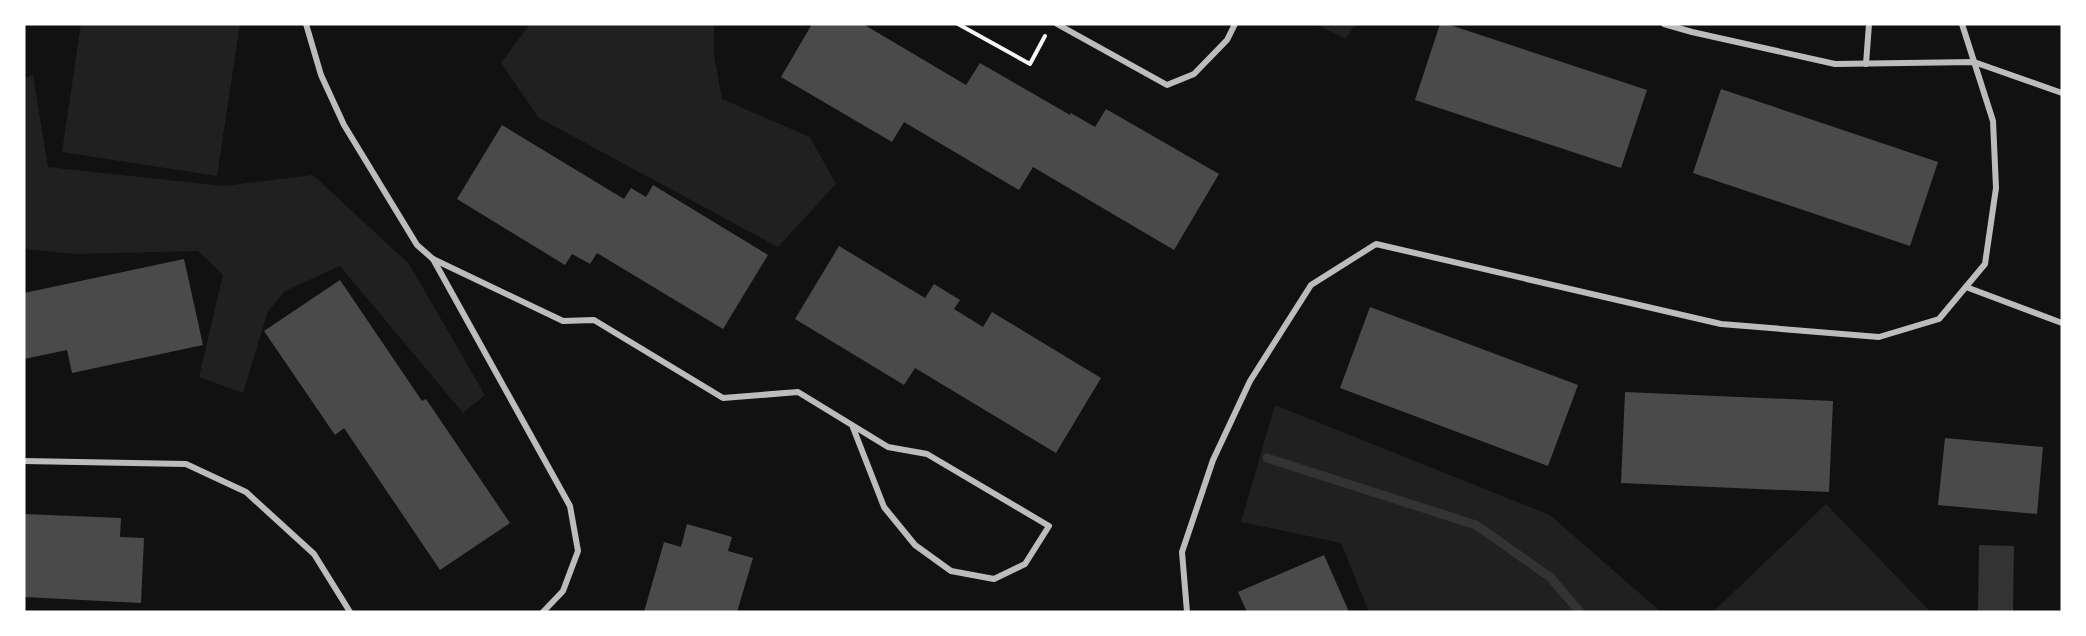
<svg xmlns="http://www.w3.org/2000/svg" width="2086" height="636" font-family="Signika,sans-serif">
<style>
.green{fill:#202020}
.water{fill:#333}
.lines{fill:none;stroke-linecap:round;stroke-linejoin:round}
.stream{stroke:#333;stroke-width:9}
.building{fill:#4a4a4a}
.path{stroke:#f5f5f5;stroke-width:4}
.minor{stroke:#bcbcbc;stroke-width:6}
</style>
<rect width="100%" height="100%" fill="#111"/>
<g class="green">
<polygon points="81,24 240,24 217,176 62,152"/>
<polygon points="530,24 714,24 714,55 722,99 810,137 836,184 778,247 539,118 501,63"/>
<polygon points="1316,24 1355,24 1346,39"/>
<polygon points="33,75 48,167 223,186 313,175 409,264 485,395 463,413 340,266 285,291 268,311 243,393 199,377 223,275 198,251 75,254 24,249 24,78"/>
<polygon points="1275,405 1550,515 1661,612 1369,612 1341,543 1241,522"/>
<polygon points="1826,504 1931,612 1713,612"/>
</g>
<polygon class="water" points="1979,545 2014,546 2013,612 1978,612"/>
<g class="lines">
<polyline class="stream" points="1267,458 1476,525 1550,577 1580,612"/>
</g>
<g class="building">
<polygon points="812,24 863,24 966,85 980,63 1070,115 1071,113 1095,127 1106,109 1219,174 1174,250 1033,167 1019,190 904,122 892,142 781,77"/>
<polygon points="1440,24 1447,24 1647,90 1621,168 1415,100"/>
<polygon points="1721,89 1938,162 1910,246 1693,173"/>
<polygon points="502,125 624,199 631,188 646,197 653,185 768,255 723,329 597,253 590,264 572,254 565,265 457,199"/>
<polygon points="839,246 925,298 934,284 960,300 954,309 983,327 992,312 1101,378 1056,453 915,368 904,385 795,319"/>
<polygon points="184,259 203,345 72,373 67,350 24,359 24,293"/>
<polygon points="340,280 422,401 426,399 510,523 440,570 344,428 335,435 264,331"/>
<polygon points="1370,307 1578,385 1548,466 1340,388"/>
<polygon points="1625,392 1833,401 1829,492 1621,483"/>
<polygon points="1945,438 2043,447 2037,514 1938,505"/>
<polygon points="24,514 121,518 120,537 144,538 141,603 24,597"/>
<polygon points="687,524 732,537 728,551 753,558 737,612 644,612 664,542 681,547"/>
<polygon points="1324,555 1349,612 1247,612 1238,592"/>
</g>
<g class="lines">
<polyline class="path" points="958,24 1030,64 1045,36"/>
<g class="minor">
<polyline points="306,24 321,75 344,125 417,245 433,259 570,506 578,551 563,591 543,612"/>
<polyline points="1057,24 1167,85 1194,74 1227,40 1235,24"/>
<polyline points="1664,24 1692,32 1835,64 1974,62 2062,93"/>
<polyline points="1866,64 1869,24"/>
<polyline points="433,259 563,321 594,320 723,398 798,392 888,447 927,454 1049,526 1025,564 994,579 951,571 915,545 884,507 852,425"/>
<polyline points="1966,287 2062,323"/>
<polyline points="24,461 186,464 246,492 314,554 350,612"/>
<polyline points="1187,612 1182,552 1213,460 1250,381 1311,285 1376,244 1721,324 1879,337 1939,319 1985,264 1996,188 1993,121 1962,24"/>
</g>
</g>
<rect width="2086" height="636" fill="none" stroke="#ffffff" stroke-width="51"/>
</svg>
